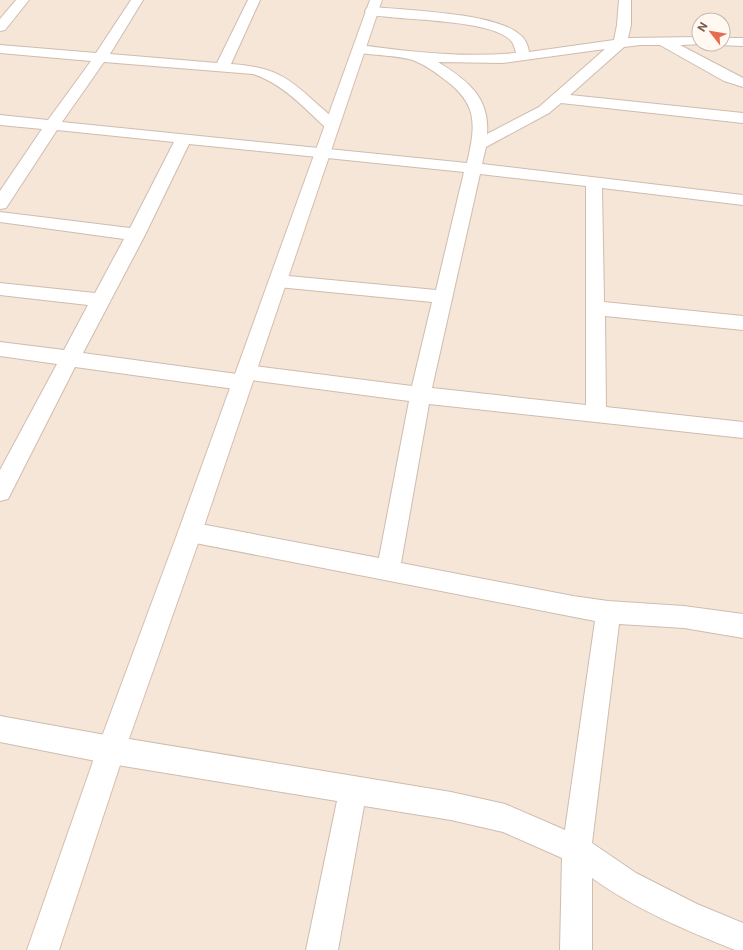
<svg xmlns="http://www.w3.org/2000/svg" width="743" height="950" font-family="Inter,sans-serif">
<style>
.residential{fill:#f5e6d8;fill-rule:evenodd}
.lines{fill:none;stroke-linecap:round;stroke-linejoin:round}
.street-casing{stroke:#cfbcaf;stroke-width:2}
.secondary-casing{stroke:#d5beaf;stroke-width:2}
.street{fill:#fff;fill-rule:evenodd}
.secondary{fill:#fff;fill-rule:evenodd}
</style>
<rect width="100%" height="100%" fill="#fdf5ea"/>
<path class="residential" d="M0,0H743V950H0ZM699,20H723V44H699Z"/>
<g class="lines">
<defs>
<g id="street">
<polygon points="16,0 29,0 5,30 0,31 0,19"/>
<path d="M131,0H143L110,54L217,63L248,0H260L231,64C272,67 286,75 316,103C324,110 333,117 339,125L336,128H326C303,107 283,84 253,74L104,62L62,122L467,163C476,124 478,104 444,79C435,72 425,65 415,61C404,56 373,55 360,53L355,52L353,49L355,46L360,45C412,52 463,58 516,53C515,49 514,45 512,42C494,18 397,21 367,14L365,11L367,8L372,7C406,10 495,13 519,34C525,38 528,45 529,52L614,40L617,25L619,0H631V25L628,38L699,37V44H704L680,45L743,78V87L724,81L660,45H640L624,47L570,95L743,113V123L561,103L549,113L486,147L482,164L743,195V205L602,188L604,302L743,316V330L605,316L606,407L743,422V438L429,404L401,563L573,596L608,601L684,606L743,614V638L684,628L619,624L592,843L636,873L697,904L743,923V950H735C685,930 635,909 592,878V950H560L562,858L503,832L451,820L364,806L338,950H306L337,801L111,764L0,742V716L111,736L451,792L505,804L565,830L595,621L190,542L182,539L178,532L182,525L190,522L379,558L409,401L251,380L252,382L249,387L242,390L75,367L8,499L0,501V470L57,364L0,356V342L64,350L88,305L0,295V283L95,293L124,239L0,222V212L130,228L174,142L57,130L6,208L0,209V191L42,129L0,125V115L48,120L91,61L0,53V45L96,53ZM605,49L539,107L487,134C490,97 467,80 438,62L503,63ZM189,144L464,172L436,290L278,275L272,277L269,281L272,285L278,287L432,302L412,386L246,365L239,367L237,374L83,353L145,235ZM480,174L586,186V405L432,388Z"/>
<polygon points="723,38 743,38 743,46 718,45 723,44"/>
</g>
<polygon id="secondary" points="370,0 382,0 202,532 125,750 59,950 27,950 97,750 178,532"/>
</defs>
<use href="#street" class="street-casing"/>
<use href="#secondary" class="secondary-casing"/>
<use href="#street" class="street"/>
<use href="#secondary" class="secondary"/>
</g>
<g transform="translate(711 32) rotate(301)"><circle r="19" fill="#fff9f1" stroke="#c9b9af"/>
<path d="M0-3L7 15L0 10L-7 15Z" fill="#e66b50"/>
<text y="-6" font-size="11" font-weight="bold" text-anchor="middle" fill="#785a4c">N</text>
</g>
</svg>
